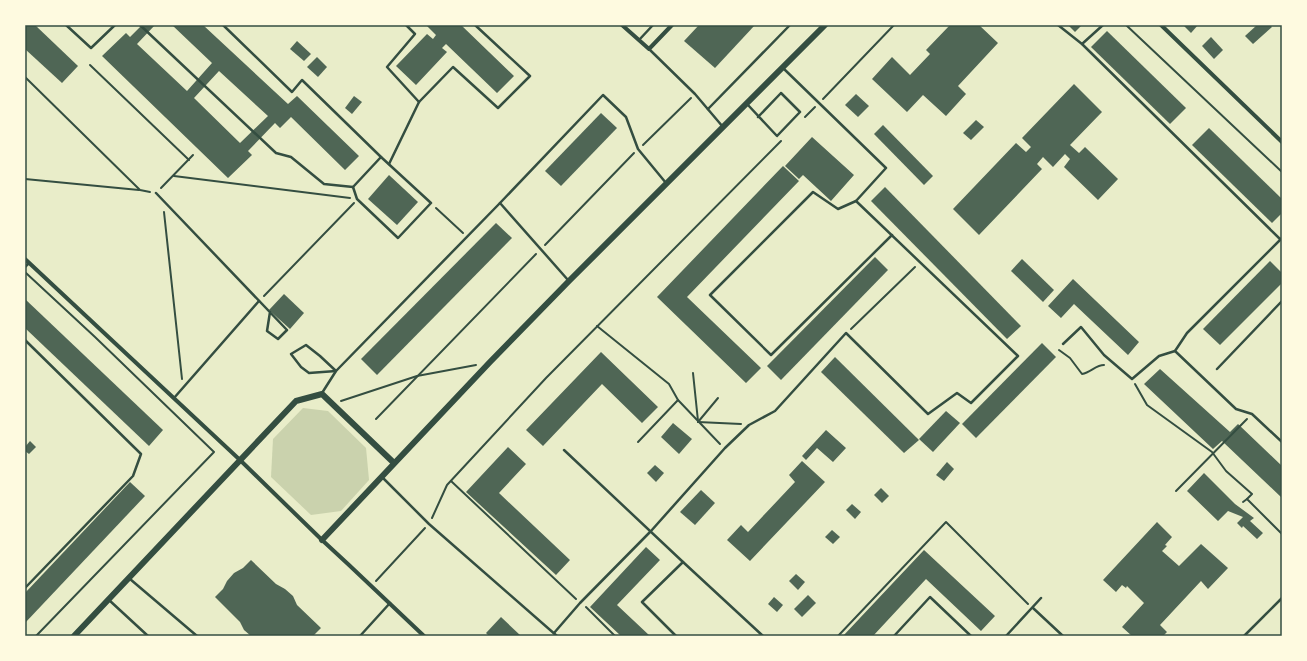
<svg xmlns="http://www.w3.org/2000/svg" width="1307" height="661" font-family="Roboto,sans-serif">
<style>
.green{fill:#cad2ad}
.building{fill:#4f6655;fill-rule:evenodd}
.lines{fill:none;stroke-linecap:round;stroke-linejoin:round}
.path{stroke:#344e41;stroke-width:2}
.service{stroke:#344e41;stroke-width:2.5}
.minor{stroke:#344e41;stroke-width:4}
.tertiary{stroke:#344e41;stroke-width:6}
.neatline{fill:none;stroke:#344e41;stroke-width:1.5}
</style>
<rect width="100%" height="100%" fill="#e9edc9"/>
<polygon class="green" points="303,408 328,411 366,448 369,480 341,511 311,515 271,477 273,439"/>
<g class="building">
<polygon points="25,25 35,25 78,66 62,83 25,49"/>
<path d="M142,25H155L137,44L187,91L212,63L172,25H203L288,104L297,96L359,156L345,170L291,117L280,128L275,123L248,151L252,155L228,178L102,56L126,33L130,37ZM219,71L268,116L240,143L194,98Z"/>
<polygon points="426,25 461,25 514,76 497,93 446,44 442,48 447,52 416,85 396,66 427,34 433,39 436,35"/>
<polygon points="699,25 755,25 715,68 684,41"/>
<polygon points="950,25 979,25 998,43 958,86 966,94 946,116 923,95 907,112 872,79 892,57 910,75 930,54 926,50"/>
<polygon points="1068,25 1082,25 1075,32"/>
<polygon points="1183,25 1198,25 1191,33"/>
<polygon points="1257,25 1270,25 1272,27 1253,44 1245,36"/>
<polygon points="1107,31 1186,108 1170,124 1091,47"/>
<polygon points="1211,37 1223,50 1214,59 1202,46"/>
<polygon points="297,41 311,54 304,61 290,49"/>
<polygon points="317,57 327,67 318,77 307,67"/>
<polygon points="1074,84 1102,112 1070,145 1079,153 1085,147 1118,179 1098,200 1064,167 1070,159 1065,154 1053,167 1043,157 1037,164 1042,169 979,235 953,209 1016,143 1026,152 1031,147 1022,138"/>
<polygon points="856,94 869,106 858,117 845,105"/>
<polygon points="354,96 362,102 352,114 345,108"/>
<polygon points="601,113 617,128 561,186 545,171"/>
<polygon points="976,120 984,127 971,140 963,133"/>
<polygon points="883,125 933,176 924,185 874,134"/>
<polygon points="1209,128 1282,199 1282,213 1272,223 1192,145"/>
<polygon points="812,137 854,175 831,201 803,175 799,179 785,166"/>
<polygon points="783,166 799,181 687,297 761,368 746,383 657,297"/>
<polygon points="389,175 418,202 397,225 368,199"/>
<polygon points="885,187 1021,326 1007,339 871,201"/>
<polygon points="496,223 512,238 377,375 361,359"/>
<polygon points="875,257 888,270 781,380 767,366"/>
<polygon points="1022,259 1054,290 1043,302 1011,271"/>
<polygon points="1270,261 1282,273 1282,283 1220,345 1203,329"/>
<polygon points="1073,279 1139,342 1128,355 1074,304 1061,318 1048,306"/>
<polygon points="284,294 304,313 290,329 269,310"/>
<polygon points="25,299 163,430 149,446 25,328"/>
<polygon points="1042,343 1056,357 976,438 962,424"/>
<polygon points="601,352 658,407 642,423 602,384 543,446 526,430"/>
<polygon points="835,357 919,440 904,453 821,372"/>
<polygon points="1160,369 1230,432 1238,424 1282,466 1282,498 1222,441 1213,449 1144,384"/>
<polygon points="946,411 960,423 933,452 919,439"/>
<polygon points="673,423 692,439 679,454 661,437"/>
<polygon points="826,430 846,448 833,462 817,448 806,460 802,456"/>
<polygon points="30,441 36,447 29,454 25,451 25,447"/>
<polygon points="508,447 526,464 499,493 570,560 556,575 466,492"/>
<polygon points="802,461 825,482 750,561 727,540 741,525 748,532 795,482 789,475"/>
<polygon points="947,462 954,469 944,481 936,475"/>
<polygon points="655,465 664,473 656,482 647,473"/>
<polygon points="1204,473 1235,504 1254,518 1250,521 1263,533 1257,539 1243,526 1242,528 1237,523 1243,517 1228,511 1218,521 1187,491"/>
<polygon points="130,482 145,496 25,623 25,593"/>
<polygon points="881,488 889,496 882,503 874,495"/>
<polygon points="701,490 715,503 695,525 680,512"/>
<polygon points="852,504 861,512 855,519 846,510"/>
<polygon points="1157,522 1172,537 1165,545 1167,546 1162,551 1179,566 1201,544 1228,568 1208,589 1201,581 1160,625 1167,632 1163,636 1132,636 1122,627 1144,603 1127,586 1126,588 1122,585 1116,592 1103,580"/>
<polygon points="832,530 840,537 833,544 825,537"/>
<polygon points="646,547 660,560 617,605 650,636 621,636 590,607"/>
<polygon points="924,550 995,616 981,631 926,579 873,636 843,636"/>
<polygon points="251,560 276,584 285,589 293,596 297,605 321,628 313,636 251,636 244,630 240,622 215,597 223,589 227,581 234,573 243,568"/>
<polygon points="796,574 805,582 798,590 789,581"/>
<polygon points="808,595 816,603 802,617 794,609"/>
<polygon points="774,597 783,605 777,612 768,604"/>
<polygon points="501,617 521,636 489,636 486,633"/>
</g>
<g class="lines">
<g class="path">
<polyline points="1126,25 1282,172"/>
<polyline points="90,65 189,160"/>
<polyline points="25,77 140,190 150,192"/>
<polyline points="823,99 894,25"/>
<polyline points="805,117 815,107"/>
<polyline points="643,145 691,98"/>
<polyline points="174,176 350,198"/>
<polyline points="25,179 139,190"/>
<polyline points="161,188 193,155"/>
<polyline points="436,208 463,233"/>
<polyline points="164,212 182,379"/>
<polyline points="545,245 634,153"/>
<polyline points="26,273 95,337 214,452 36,636"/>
<polyline points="264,296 354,203"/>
<polyline points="597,326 669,384 678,400"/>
<polyline points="851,329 915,267"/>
<path d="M1059,350L1070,358L1082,374C1091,372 1096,365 1104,365"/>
<polyline points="693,373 698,421"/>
<polyline points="1135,384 1147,405 1212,452 1226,471 1252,494 1247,499 1282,534"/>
<polyline points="341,401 417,376 476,365"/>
<polyline points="376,419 536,254"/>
<polyline points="698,422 741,424"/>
<polyline points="698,422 718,398"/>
<polyline points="638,442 678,400 720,444"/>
<polyline points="451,481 576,599"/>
<polyline points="1176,491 1247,419"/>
<polyline points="1243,502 1247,499"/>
<polyline points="432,518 447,485 546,378 781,141"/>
<polyline points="376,581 425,528"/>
<polyline points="586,607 615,636"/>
<polyline points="838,636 946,522 1028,604"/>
</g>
<g class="service">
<polyline points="66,25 91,48 115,25"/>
<polyline points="140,25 276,153 291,157 324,184 353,187 381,157"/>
<polyline points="223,25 292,92 302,80 381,157 431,203 398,238 357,199 353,187"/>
<polyline points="406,25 415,34 387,67 419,102"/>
<polyline points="1058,25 1082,44 1280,239"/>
<polyline points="639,40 653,25"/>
<polyline points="1082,44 1103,25"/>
<polyline points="649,49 695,94 723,127"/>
<polyline points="748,105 777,136 800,112 781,93 758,117"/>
<polyline points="708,109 790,25"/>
<polyline points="389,164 419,102 453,67 498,108 530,76 475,25"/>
<polyline points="156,193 287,330 278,339 267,331 270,312"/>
<polyline points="856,201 838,209 813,192 710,295 771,355 892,235"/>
<polyline points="1282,238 1187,333 1175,351 1236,409 1252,414 1282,442"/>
<polyline points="25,267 29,263"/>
<polyline points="568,280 500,203 603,95 626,117 638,149 666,183"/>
<polyline points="25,340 141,454 133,476 25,588"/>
<polyline points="1063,344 1081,327 1104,355 1132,379 1159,356 1175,351"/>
<polygon points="306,345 320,356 336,371 309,373 301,367 291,354"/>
<polyline points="1217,369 1282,301"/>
<polyline points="322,393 336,371 500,203"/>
<polyline points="174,398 259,301"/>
<polyline points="564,450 683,562 642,602 676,636"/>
<polyline points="382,477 429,524 557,636"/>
<polyline points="683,562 763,636"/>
<polyline points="130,579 197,636"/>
<polyline points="109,600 148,636"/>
<polyline points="1033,608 1063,636"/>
<polyline points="554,633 580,603 651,531 725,448 749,425 775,411 846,333 928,414 957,393 971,403 1018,356 856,201 886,168 783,68"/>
<polyline points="360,636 390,603"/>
<polyline points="894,636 930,597 971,636"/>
<polyline points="1006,636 1041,598"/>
<polyline points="1244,636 1282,598"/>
</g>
<g class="minor">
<polyline points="622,25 649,49 672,25"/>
<polyline points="1161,25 1282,142"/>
<polyline points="25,259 240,460 322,540 349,565 424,636"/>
</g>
<g class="tertiary">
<polyline points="322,540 490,362 569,281 825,25"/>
<polyline points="74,636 296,401 322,394 394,463"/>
</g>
</g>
<rect width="1307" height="661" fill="none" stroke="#fefae0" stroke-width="52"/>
<rect x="26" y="26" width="1255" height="609" class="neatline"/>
</svg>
